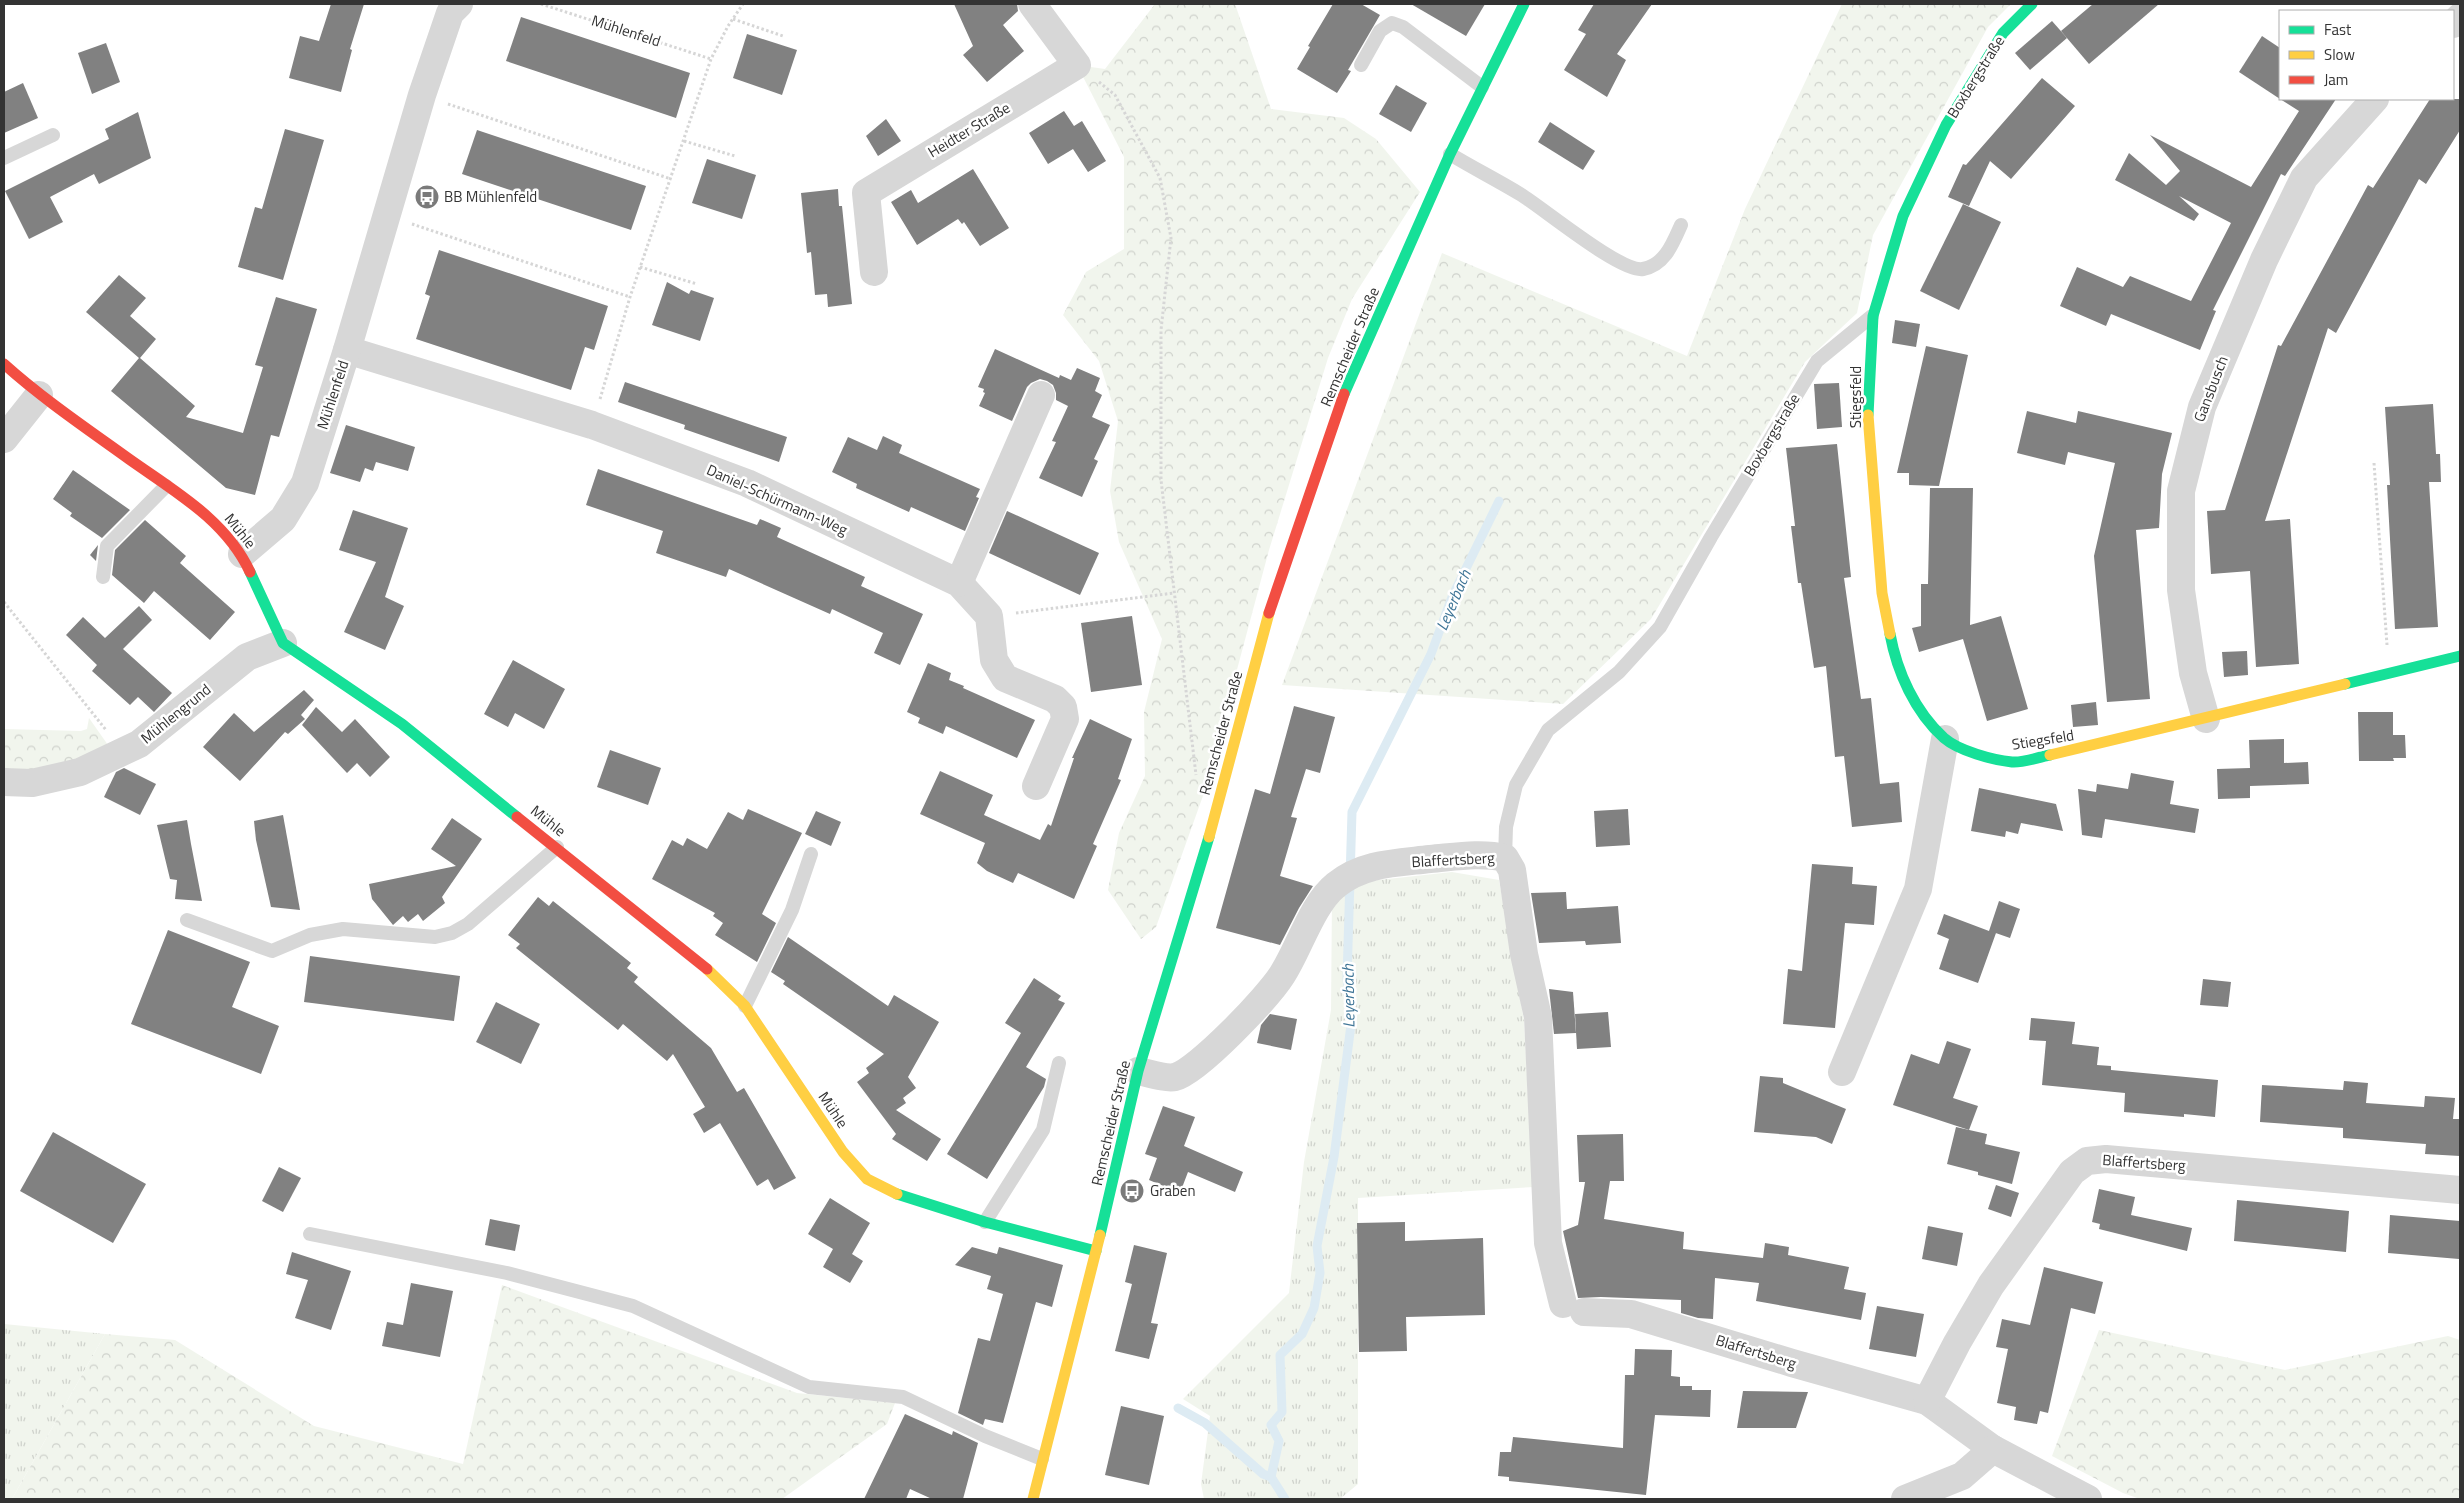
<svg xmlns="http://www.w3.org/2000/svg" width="2464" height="1503" font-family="'Titillium Web',sans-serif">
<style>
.grass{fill:url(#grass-tufts)}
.forest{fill:url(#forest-crowns)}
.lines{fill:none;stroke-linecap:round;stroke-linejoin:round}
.stream{stroke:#ddebf3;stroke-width:9}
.building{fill:#818181}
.path{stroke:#d6d6d6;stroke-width:3;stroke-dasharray:2.5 2.5;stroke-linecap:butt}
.lane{stroke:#d7d7d7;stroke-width:14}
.street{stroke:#d7d7d7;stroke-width:28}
.fast{stroke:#16e098;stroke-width:11}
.slow{stroke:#ffcf43;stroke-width:11}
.jam{stroke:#f24e42;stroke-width:11}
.labels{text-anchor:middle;stroke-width:5;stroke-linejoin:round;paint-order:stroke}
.street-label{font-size:15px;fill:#333;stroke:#fff}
.poi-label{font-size:15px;fill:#333;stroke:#fff;text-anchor:start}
.water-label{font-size:16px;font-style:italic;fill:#3f7597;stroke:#fff}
</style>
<defs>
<pattern id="grass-tufts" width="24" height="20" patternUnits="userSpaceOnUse" patternTransform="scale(1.25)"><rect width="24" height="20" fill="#f1f5ed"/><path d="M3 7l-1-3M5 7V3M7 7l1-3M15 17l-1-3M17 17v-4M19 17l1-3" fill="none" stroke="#cfd2cc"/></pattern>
<pattern id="forest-crowns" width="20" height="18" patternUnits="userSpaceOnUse" patternTransform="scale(1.25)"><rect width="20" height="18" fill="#f1f5ed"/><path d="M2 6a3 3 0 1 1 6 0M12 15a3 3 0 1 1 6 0" fill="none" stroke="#cfd2cc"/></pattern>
</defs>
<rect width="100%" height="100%" fill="#fff"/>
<g class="grass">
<polygon points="1452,872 1499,880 1524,1020 1533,1187 1358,1198 1358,1484 1340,1499 1204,1499 1201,1484 1210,1416 1183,1399 1289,1293 1304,1162 1331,1010 1332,898 1360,882"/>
<polygon points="4,1324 105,1334 12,1499 4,1499"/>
</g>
<g class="forest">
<polygon points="1155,4 1235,4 1271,109 1344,118 1376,139 1420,192 1352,299 1328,358 1269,550 1204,793 1156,927 1141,939 1108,890 1119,833 1145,776 1144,712 1162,639 1119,542 1110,491 1118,421 1099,361 1063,315 1086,272 1124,249 1124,157 1077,65 1105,69"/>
<polygon points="1842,4 2011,4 1988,27 1873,235 1857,313 1805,362 1651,619 1563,704 1282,685 1442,253 1687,356 1745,209"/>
<polygon points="89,718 108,745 75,762 47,769 4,771 4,729 81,731 87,729"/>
<polygon points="502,1285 797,1393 895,1403 887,1424 782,1499 12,1499 105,1334 175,1340 314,1426 463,1464"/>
<polygon points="2099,1330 2285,1370 2448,1336 2460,1340 2460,1499 2140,1499 2123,1493 2052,1456"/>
</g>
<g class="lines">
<g class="stream">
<polyline points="1178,1408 1205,1423 1263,1474 1271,1477"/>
<polyline points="1285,1499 1271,1477 1279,1441 1271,1425 1282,1412 1280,1355 1302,1334 1314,1308 1320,1273 1317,1246 1334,1157 1352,1017 1347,979 1352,812 1431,654 1452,597 1499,501"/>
</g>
</g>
<g class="building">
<polygon points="331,4 364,4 350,49 352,50 341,92 289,78 300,36 319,41"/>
<polygon points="954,4 1017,4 1018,11 1003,25 1024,51 987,82 963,55 973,46"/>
<polygon points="1333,4 1361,4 1380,15 1348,70 1351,71 1337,93 1297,69 1310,47 1308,46"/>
<polygon points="1411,4 1485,4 1466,36"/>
<polygon points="1594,4 1652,4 1617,54 1626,60 1607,97 1564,70 1586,34 1578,30"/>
<polygon points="2093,4 2159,4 2089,64 2061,31"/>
<polygon points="521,17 690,73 676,118 506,61"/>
<polygon points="2052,21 2067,38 2030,70 2015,53"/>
<polygon points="747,34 797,50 782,95 733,78"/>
<polygon points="2262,36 2280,48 2280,99 2239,72"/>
<polygon points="106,43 120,82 92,94 78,53"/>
<polygon points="2042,78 2075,106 2011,179 1990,161 1969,206 1948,197 1963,164 1966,165"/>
<polygon points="23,83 38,118 4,133 4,92"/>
<polygon points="1396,85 1427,103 1411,132 1379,114"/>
<polygon points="2280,99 2336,99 2285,176 2281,174 2213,310 2216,311 2200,350 2111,314 2106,326 2060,306 2077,267 2123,287 2130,276 2191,301 2231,223 2179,196 2199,214 2194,221 2115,180 2129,153 2166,185 2180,171 2150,135 2251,187 2299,111"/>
<polygon points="2430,99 2460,99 2460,130 2426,184 2419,179 2336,333 2328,328 2265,521 2290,519 2299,664 2256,667 2250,571 2211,574 2207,511 2225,510 2278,345 2281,346 2368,185 2373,188"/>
<polygon points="1064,111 1074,126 1082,121 1106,161 1088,172 1073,149 1048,164 1029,133"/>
<polygon points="138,112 151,158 99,184 94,174 50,197 63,222 29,239 5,191 109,139 105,129"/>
<polygon points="886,119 901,141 878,156 866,136"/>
<polygon points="1550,122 1595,151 1583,170 1538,142"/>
<polygon points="285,129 324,140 283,280 238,267 255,207 262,209"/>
<polygon points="477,130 646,186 631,230 462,174"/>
<polygon points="707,159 756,175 742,219 692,203"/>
<polygon points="973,169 1009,228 980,246 964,222 962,224 958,219 917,245 891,202 911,190 918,203"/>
<polygon points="838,189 839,206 842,206 852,304 828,307 827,294 815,295 811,252 807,253 801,193"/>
<polygon points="1963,204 2001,222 1959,310 1920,291"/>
<polygon points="439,250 608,306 594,350 585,347 571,390 416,339 430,296 425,294"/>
<polygon points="119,275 146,298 130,316 156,339 140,358 195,406 186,417 243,433 263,367 255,365 276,297 317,309 279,437 271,435 255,495 226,488 111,391 139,358 86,312"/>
<polygon points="667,282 689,294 691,290 714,298 700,341 652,325"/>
<polygon points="1895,320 1920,324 1916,347 1892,343"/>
<polygon points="1926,346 1968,355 1939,486 1909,485 1909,473 1897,473"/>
<polygon points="995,349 1059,378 1060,375 1071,380 1077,368 1100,378 1095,391 1102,395 1092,417 1110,425 1094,459 1098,461 1082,497 1039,478 1056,442 1052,441 1068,406 1056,400 1056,393 1053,385 1047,381 1040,379 1031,383 1027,387 1012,421 979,406 985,393 983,392 984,389 978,387"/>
<polygon points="625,382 787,437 779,462 684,429 685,425 618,402"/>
<polygon points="1839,383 1842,427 1817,429 1814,384"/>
<polygon points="2433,404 2436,454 2440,454 2441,482 2429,482 2438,627 2395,629 2387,485 2390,485 2385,407"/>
<polygon points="2027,411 2076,423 2078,411 2172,433 2162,474 2159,528 2136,530 2150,699 2107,702 2094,556 2115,463 2068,452 2065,465 2017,453"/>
<polygon points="346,425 415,447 408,471 376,462 373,471 365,468 360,482 330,473"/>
<polygon points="883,436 902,445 899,453 980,489 976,497 979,498 965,531 911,507 909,512 856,488 857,484 832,472 848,437 877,450"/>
<polygon points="1837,444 1851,577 1844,578 1861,699 1871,698 1880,784 1899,782 1902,822 1852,827 1844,756 1835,757 1826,666 1814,668 1801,583 1798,583 1791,526 1795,526 1786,448"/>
<polygon points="598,469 757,525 760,519 781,528 777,537 865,577 861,586 923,614 900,665 874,653 883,633 832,609 830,614 729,569 726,577 656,553 663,531 586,505"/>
<polygon points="73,470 130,510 102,538 70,516 72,513 53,499"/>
<polygon points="1930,488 1973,488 1970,625 2001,616 2028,709 1987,721 1963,639 1919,652 1912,628 1921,626 1921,584 1928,584"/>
<polygon points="353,510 408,528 385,597 404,606 385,650 344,632 376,562 339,550"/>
<polygon points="1007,511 1099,553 1080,595 989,553"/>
<polygon points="145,520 186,556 180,563 235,612 210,640 154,591 144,603 112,575 115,550"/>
<polygon points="98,545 96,561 90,555"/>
<polygon points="139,606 152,620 123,649 172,693 154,712 138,697 130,705 92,671 97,665 66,635 83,617 105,638"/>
<polygon points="1132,616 1142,685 1091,692 1081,623"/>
<polygon points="2247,651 2248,675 2224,677 2222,652"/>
<polygon points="513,660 565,689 544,729 515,713 508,727 484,714"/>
<polygon points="928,663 951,673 949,680 964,686 963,688 1035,720 1017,758 946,726 943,734 918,723 920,718 907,712"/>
<polygon points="304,690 314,700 301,715 305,719 288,734 285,732 240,781 203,747 234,713 254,732"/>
<polygon points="2096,702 2098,725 2073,727 2071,705"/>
<polygon points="1294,706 1335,717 1320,773 1306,769 1291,817 1297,818 1280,876 1313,886 1299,908 1280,945 1216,928 1255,789 1270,794"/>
<polygon points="316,707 342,732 355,719 390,757 370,777 357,763 347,773 302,725"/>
<polygon points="2358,712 2393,712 2393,735 2405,735 2406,758 2393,758 2394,761 2359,761"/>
<polygon points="1090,719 1132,739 1118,779 1121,780 1093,844 1097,846 1074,899 1018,873 1013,883 987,871 977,863 985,843 920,814 940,771 993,795 984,815 1040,840 1048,824 1051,826 1074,758 1072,758"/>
<polygon points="2284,739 2284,763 2308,762 2309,784 2250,786 2250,771 2250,798 2218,799 2217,769 2250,768 2249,740"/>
<polygon points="610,750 661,768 648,805 597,787"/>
<polygon points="124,768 156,784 140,815 104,797 116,772"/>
<polygon points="2131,773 2174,781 2170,804 2199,809 2195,833 2105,819 2102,838 2082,835 2078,789 2096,792 2097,784 2128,789"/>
<polygon points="1979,788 2056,804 2063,831 2021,823 2018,834 2006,831 2005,837 1971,831"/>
<polygon points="748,809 802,833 762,914 776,923 757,962 715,935 723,923 713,916 715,913 652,879 672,840 683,846 687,838 707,849 728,812 743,820"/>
<polygon points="1628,809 1630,845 1596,847 1594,811"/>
<polygon points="816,811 841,822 831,846 805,834"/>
<polygon points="283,815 289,848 300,910 271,907 256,840 254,821"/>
<polygon points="452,818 482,839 442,897 445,903 423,921 418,914 408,922 403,916 393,925 372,899 369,884 456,866 431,849"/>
<polygon points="187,820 191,844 202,901 175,899 177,880 170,879 157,825"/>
<polygon points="1812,864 1853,867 1852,884 1877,886 1874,925 1845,923 1835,1028 1783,1024 1788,969 1802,971"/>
<polygon points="1566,892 1567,909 1618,906 1621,943 1586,945 1585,941 1539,943 1531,893"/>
<polygon points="538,897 549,906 553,901 631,963 627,968 638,977 634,982 711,1048 737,1092 744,1088 796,1178 774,1190 768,1179 757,1186 720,1123 704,1133 693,1114 705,1107 673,1054 667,1061 623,1024 618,1030 516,948 520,944 508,935"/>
<polygon points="1999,901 2020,909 2010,938 1990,931 1996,933 1978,983 1939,969 1949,939 1937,934 1944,914 1989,931"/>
<polygon points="168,930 250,962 232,1007 279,1026 261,1074 131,1024"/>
<polygon points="788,937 888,1006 894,995 939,1022 908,1077 916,1088 903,1098 906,1103 896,1110 941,1139 927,1161 892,1139 896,1134 857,1082 869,1073 866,1068 884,1054 783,984 785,981 771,972"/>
<polygon points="310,956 460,976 454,1021 304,1002"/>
<polygon points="1034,978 1061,996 1058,1000 1065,1003 1026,1067 1046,1079 1044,1087 987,1179 947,1154 1021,1033 1005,1023"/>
<polygon points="2203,979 2231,982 2228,1007 2200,1005"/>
<polygon points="1549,989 1573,992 1576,1033 1554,1034"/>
<polygon points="496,1002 540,1024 521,1064 476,1042"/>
<polygon points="1608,1012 1611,1047 1577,1049 1575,1014"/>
<polygon points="1270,1014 1297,1019 1291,1050 1257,1043 1261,1025"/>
<polygon points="2031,1018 2075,1022 2072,1044 2099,1047 2097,1065 2111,1066 2111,1070 2218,1080 2215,1117 2184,1114 2184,1117 2124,1112 2125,1093 2042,1085 2046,1041 2029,1040"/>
<polygon points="1947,1041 1971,1049 1953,1098 1978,1106 1969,1130 1893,1105 1911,1054 1939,1064"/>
<polygon points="1760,1076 1783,1078 1783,1083 1846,1109 1832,1144 1816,1137 1754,1132"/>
<polygon points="2344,1081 2368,1083 2366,1103 2424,1107 2425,1096 2455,1098 2453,1119 2460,1119 2460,1156 2425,1154 2426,1144 2343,1138 2343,1128 2260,1122 2262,1085 2343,1090"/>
<polygon points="1163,1106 1195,1117 1184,1146 1243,1172 1235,1192 1188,1172 1180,1193 1149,1180 1157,1158 1145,1154"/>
<polygon points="1956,1127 1987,1134 1985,1144 2020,1152 2012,1184 1978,1175 1978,1172 1947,1164"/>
<polygon points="53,1132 146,1184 113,1243 20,1191"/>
<polygon points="1623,1134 1624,1181 1610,1181 1604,1219 1684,1232 1683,1249 1763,1258 1765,1243 1789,1247 1788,1255 1849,1267 1844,1289 1866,1293 1861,1320 1756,1301 1759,1283 1715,1278 1713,1319 1698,1318 1681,1313 1681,1300 1601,1297 1578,1298 1563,1231 1578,1225 1585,1182 1579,1182 1577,1135"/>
<polygon points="279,1167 301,1178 283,1212 262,1201"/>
<polygon points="1996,1185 2019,1193 2011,1217 1988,1209"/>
<polygon points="2099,1189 2135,1197 2131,1215 2192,1228 2187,1251 2099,1229 2100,1224 2092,1222"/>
<polygon points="830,1198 870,1223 852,1254 863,1261 850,1283 823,1267 833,1249 808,1234"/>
<polygon points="2237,1200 2349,1211 2346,1252 2234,1241"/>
<polygon points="2390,1215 2460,1221 2459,1259 2388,1253"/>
<polygon points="490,1219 520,1225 515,1251 485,1245"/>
<polygon points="1405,1222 1405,1241 1483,1238 1485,1315 1406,1317 1407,1351 1359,1352 1357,1223"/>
<polygon points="1928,1226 1963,1233 1957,1266 1922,1259"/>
<polygon points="1134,1245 1167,1253 1151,1323 1158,1324 1149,1359 1115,1351 1132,1284 1125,1282"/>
<polygon points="972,1247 997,1254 999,1247 1063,1265 1052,1307 1036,1302 1003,1423 985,1419 983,1425 958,1413 978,1338 990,1341 1003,1294 987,1289 991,1276 955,1265"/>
<polygon points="292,1252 351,1271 331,1330 295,1318 308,1280 286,1274"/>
<polygon points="2044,1267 2103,1282 2095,1314 2071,1308 2048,1413 2040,1411 2037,1424 2014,1420 2016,1407 1997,1403 2008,1349 1996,1347 2002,1319 2030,1325"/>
<polygon points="411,1283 453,1291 440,1357 382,1346 387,1322 403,1325"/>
<polygon points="1877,1306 1924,1314 1916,1357 1869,1349"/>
<polygon points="1635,1349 1672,1350 1671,1376 1680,1377 1680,1386 1692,1386 1692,1390 1711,1390 1710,1417 1655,1415 1646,1495 1509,1481 1509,1477 1498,1476 1500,1452 1511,1452 1513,1437 1623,1448 1625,1375 1634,1375"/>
<polygon points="1743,1391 1808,1392 1796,1428 1737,1428"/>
<polygon points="1121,1406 1164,1416 1149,1485 1105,1475"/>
<polygon points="905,1414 952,1435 953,1431 978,1443 963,1499 932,1499 910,1489 906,1499 864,1499"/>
</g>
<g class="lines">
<g class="path">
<polyline points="541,4 711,59"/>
<polyline points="733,19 783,36"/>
<polyline points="1099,82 1115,95 1160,178 1171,238 1161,330 1161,480 1196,775"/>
<polyline points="448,104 671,179"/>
<polyline points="684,141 735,156"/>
<polyline points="412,224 630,297"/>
<polyline points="640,267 697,284"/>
<polyline points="600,399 630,297 711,59 728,26 743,4"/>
<polyline points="2374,463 2387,645"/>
<polyline points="4,602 106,730"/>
<polyline points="1016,613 1174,593"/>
</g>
<g class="lane">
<polyline points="1361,65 1380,31 1392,23 1403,27 1482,87"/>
<path d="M1450,154C1473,168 1497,180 1520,194C1543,208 1621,273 1643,269C1665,265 1673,243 1681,225"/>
<polyline points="4,158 53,135"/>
<polyline points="103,577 107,546 166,486"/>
<polyline points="1505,858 1506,827 1516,785 1548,730 1619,672 1660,627 1711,537 1817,361 1872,316"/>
<polyline points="187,920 272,951 310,935 343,929 435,937 452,933 468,924 557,847"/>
<polyline points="745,1006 792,910 811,854"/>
<polyline points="985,1222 1043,1130 1059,1063"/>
<polyline points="310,1234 507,1273 633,1306 809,1387 903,1397 985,1436 1042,1459"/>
</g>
<g class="street">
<polyline points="2453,24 2460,17"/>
<polyline points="874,272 866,193 1077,65 1032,4"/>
<polyline points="347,350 592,425 747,483 959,583 989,616 994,660 1005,678 1055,699 1063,707 1065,719 1036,786"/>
<polyline points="4,439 39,395"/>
<polyline points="242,554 283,519 305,483 347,350 422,95 450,13 459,4"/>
<polyline points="959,583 1041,395"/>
<polyline points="2206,719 2193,673 2181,590 2181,491 2202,407 2264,260 2304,178 2375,99"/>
<polyline points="4,782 32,783 80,772 139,744 247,657 283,643"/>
<path d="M1138,1071C1148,1073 1166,1079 1175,1077C1198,1071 1268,997 1282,975C1299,949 1312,904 1336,885C1363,863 1396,863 1430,859C1454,857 1481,852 1505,858L1512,870L1524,954L1538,1017L1548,1243L1563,1304"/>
<polyline points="1842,1072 1918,889 1945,739"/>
<polyline points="1584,1312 1631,1314 1792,1363 1927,1401 1993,1449 2088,1499"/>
<polyline points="1927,1401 1957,1343 1991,1285 2072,1172 2087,1161 2106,1159 2460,1190"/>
<polyline points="1905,1499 1962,1476 1993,1449"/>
</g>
<g class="fast">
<polyline points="1344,394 1450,154 1524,4"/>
<polyline points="1868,415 1873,316 1903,216 1946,125 2003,33 2032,4"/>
<polyline points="250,572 283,643 402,724 517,817"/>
<path d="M1890,634C1897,672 1915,712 1944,738C1959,751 1993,760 2012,762C2024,763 2038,757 2050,755"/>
<polyline points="2345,684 2460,656"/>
<polyline points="897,1194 985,1222 1096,1251"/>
<polyline points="1100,1235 1138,1071 1209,837"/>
</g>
<g class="slow">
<polyline points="1868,415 1882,593 1890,634"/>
<polyline points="2050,755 2345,684"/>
<polyline points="1209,837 1269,613"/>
<polyline points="707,969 745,1006 843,1152 867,1179 897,1194"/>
<polyline points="1033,1499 1100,1235"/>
</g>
<g class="jam">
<path d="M4,364C43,399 86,428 129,459C174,491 226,520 250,572"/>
<polyline points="1269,613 1344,394"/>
<polyline points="517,817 707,969"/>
</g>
</g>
<defs>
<symbol id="bus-disc" viewBox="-11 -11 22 22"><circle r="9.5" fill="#7a7a7a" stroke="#fff"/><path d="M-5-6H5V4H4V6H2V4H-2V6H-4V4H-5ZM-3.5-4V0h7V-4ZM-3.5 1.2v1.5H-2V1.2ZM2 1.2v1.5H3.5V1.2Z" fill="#fff"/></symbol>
</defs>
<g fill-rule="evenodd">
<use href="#bus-disc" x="413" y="183" width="28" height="28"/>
<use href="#bus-disc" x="1118" y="1177" width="28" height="28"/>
</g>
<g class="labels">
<g class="street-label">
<text transform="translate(626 31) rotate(18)" y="5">Mühlenfeld</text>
<text transform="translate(1976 77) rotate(-58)" y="5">Boxbergstraße</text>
<text transform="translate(969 130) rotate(-31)" y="5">Heidter Straße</text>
<text transform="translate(1350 347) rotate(-67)" y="5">Remscheider Straße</text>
<text transform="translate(2211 389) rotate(-69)" y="5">Gansbusch</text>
<text transform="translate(333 395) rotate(-72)" y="5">Mühlenfeld</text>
<text transform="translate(1856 397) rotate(-90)" y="5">Stiegsfeld</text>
<text transform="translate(1772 435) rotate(-59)" y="5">Boxbergstraße</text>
<text transform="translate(777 500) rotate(24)" y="5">Daniel-Schürmann-Weg</text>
<text transform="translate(240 531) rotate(51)" y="5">Mühle</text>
<text transform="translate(176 714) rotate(-39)" y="5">Mühlengrund</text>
<text transform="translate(1221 733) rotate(-75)" y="5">Remscheider Straße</text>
<text transform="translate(2043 740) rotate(-9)" y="5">Stiegsfeld</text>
<text transform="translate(548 821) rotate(39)" y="5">Mühle</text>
<text transform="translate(1453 860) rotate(-3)" y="5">Blaffertsberg</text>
<text transform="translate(833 1110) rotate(56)" y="5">Mühle</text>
<text transform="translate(1111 1123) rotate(-77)" y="5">Remscheider Straße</text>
<text transform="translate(2144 1163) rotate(4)" y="5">Blaffertsberg</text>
<text transform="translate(1756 1352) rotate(17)" y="5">Blaffertsberg</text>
</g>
<g class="poi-label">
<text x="444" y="202">BB Mühlenfeld</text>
<text x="1150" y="1196">Graben</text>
</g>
<g class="water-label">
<text transform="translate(1453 600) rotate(-67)" y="6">Leyerbach</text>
<text transform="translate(1348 996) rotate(-91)" y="6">Leyerbach</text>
</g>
</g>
<rect width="2464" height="1503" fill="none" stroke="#333333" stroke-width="10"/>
<rect x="2279" y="10" width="175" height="90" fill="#ffffff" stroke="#adadad"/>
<rect x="2289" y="26" width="25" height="8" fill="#16e098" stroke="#adadad"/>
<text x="2324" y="35" font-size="15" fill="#333333">Fast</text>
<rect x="2289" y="51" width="25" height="8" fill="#ffcf43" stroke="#adadad"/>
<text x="2324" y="60" font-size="15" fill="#333333">Slow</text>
<rect x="2289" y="76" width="25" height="8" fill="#f24e42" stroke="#adadad"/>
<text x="2324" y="85" font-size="15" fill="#333333">Jam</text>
</svg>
